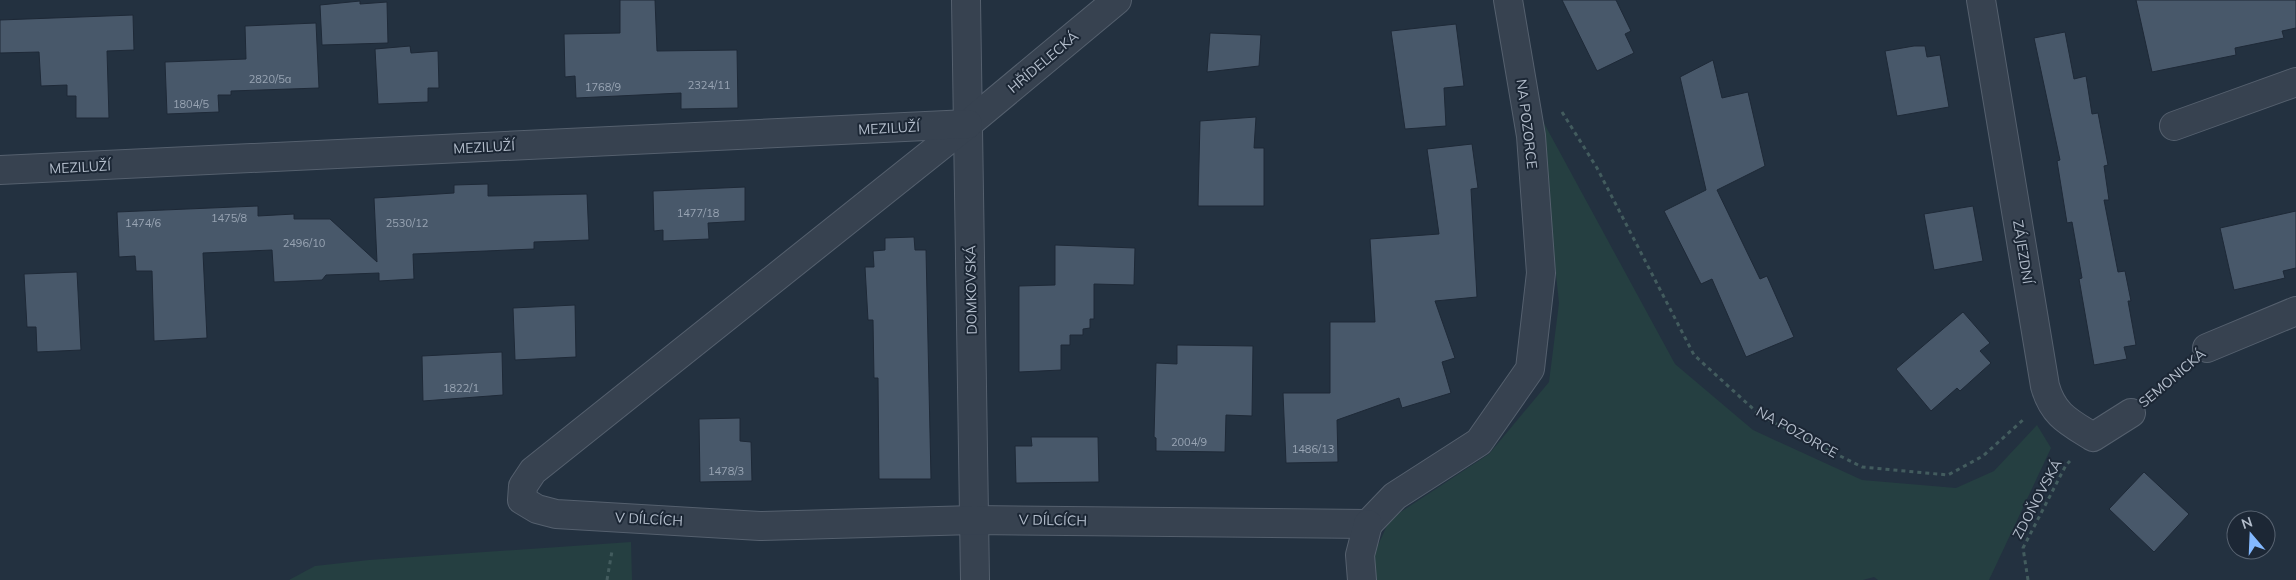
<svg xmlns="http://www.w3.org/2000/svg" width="2296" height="580" font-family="Mulish,sans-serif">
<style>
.green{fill:#253f41}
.building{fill:#48586a;stroke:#1e2937}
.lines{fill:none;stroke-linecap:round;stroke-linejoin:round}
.minor-casing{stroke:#55606e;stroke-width:30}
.path{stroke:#435c5e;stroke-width:3;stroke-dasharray:4 4;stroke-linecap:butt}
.minor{stroke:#374250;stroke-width:28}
.labels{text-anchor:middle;stroke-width:4;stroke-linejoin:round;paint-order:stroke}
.number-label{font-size:11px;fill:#98a4b3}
.street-label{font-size:14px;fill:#b3bdcb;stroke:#1c2735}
</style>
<rect width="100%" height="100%" fill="#233140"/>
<g class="green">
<polygon points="1539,114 1675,364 1753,430 1862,480 1956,488 1994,471 2037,425 2051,448 1989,580 1878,580 1874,577 1863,580 1375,580 1373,556 1390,519 1489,454 1549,382 1559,303"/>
<polygon points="631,542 632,580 289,580 315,566 369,560"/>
</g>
<g class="building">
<polygon points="620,0 655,0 657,51 737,50 738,108 681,109 681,93 576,98 575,76 565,77 564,34 620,33"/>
<polygon points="1562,0 1616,0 1631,31 1625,34 1634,53 1597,71"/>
<polygon points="2136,0 2296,0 2296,28 2282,31 2284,38 2235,48 2236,55 2152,72"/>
<polygon points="360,1 360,4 387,2 388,43 322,45 320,5"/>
<polygon points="133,15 134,50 107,51 109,118 76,118 76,96 67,96 67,85 41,86 39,52 0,53 0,20"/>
<polygon points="316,23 319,88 231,91 231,95 218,95 219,112 167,114 165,62 246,59 245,26"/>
<polygon points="1456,24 1464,86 1444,88 1446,126 1405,129 1391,31"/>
<polygon points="2065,32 2074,79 2086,76 2092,114 2098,113 2108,165 2104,166 2109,200 2104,200 2118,272 2125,271 2131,301 2128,301 2136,345 2124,347 2127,359 2094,365 2079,279 2082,278 2072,222 2067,223 2057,161 2060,160 2034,38"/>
<polygon points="1210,33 1261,35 1259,66 1207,72"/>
<polygon points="410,46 411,53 438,51 439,88 428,88 428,102 378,104 375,49"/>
<polygon points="1914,46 1925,46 1927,57 1940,55 1949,107 1897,116 1885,51"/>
<polygon points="1713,60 1722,98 1748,92 1765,166 1717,190 1760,279 1767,276 1794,337 1746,357 1712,279 1701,284 1664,211 1706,190 1680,77"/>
<polygon points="1256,117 1254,148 1264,148 1264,206 1198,206 1200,121"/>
<polygon points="1472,144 1478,188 1471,189 1477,297 1435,301 1455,358 1442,362 1451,393 1402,408 1399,398 1337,420 1338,462 1286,463 1283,393 1330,393 1330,322 1375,322 1370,239 1439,234 1427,149"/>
<polygon points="488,184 488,196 587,194 589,240 534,242 534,249 413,254 414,279 379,281 379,273 326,275 322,280 274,282 272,250 203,253 207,338 154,341 152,271 136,271 135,256 119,257 117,212 258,206 258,216 294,214 294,219 330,219 377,262 374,198 454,193 454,185"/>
<polygon points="745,187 745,221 708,223 709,239 663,241 663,230 654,231 653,191"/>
<polygon points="1973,206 1983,261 1934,270 1924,214"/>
<polygon points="2296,211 2296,268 2283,271 2285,278 2234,290 2220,228"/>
<polygon points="914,237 915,250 926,250 931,479 879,479 878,378 874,378 873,320 868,320 865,267 874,267 873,251 885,250 885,238"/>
<polygon points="1055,245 1135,248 1134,285 1094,284 1094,319 1090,319 1090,328 1083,329 1083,335 1070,335 1070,345 1061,345 1061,370 1019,372 1019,286 1055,285"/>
<polygon points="77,272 81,350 37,352 36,327 27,327 24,274"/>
<polygon points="575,305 576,357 515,360 513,308"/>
<polygon points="1963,312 1990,343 1980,351 1991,363 1960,391 1957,388 1931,411 1896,369"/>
<polygon points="1177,345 1253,346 1252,416 1226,415 1225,452 1156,451 1156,438 1154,437 1156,363 1177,364"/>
<polygon points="502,352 503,395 423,401 422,356"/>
<polygon points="740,418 740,441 751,442 752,481 700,482 699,419"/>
<polygon points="1031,437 1098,437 1099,482 1016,483 1015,446 1032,446"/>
<polygon points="2144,472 2189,514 2154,552 2109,509"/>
</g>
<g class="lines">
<defs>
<g id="minor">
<polyline points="966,0 975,580"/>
<polyline points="1117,0 968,124 533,471 523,486 522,500 537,509 556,514 760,526 974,520 1368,524"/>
<path d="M1981,0L2045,386C2053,415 2069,422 2093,437L2131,413"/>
<polyline points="2174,126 2296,82"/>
<polyline points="0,170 968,124"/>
<polyline points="2207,348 2296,311"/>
<polyline points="1368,524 1395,496 1479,442 1530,369 1541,273 1531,136 1508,0"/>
<polyline points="1362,580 1360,555 1368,524"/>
</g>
</defs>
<use href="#minor" class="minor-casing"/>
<g class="path">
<polyline points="1562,112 1597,168 1694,355 1761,416 1862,467 1948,475 1983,456 2024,419"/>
<polyline points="2156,391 2182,369"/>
<polyline points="607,580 612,551"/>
<polyline points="2028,580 2023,548 2066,465 2070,461"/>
</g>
<use href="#minor" class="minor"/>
</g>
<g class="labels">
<g class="number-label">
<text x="270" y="83">2820/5a</text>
<text x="709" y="89">2324/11</text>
<text x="603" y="91">1768/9</text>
<text x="191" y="108">1804/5</text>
<text x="698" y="217">1477/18</text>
<text x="229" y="222">1475/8</text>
<text x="143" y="227">1474/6</text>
<text x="407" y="227">2530/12</text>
<text x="304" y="247">2496/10</text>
<text x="461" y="392">1822/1</text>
<text x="1189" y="446">2004/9</text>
<text x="1313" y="453">1486/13</text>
<text x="726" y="475">1478/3</text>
</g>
<g class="street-label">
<text transform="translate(1043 62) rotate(-40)" y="5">HŘÍDELECKÁ</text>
<text transform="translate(1527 124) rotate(83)" y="5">NA POZORCE</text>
<text transform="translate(889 128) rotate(-3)" y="5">MEZILUŽÍ</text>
<text transform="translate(484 147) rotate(-3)" y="5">MEZILUŽÍ</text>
<text transform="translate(80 167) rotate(-3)" y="5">MEZILUŽÍ</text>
<text transform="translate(2023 252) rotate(81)" y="5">ZÁJEZDNÍ</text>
<text transform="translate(971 290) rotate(-91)" y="5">DOMKOVSKÁ</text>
<text transform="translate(2172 378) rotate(-40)" y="5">SEMONICKÁ</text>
<text transform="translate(1797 432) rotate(29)" y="5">NA POZORCE</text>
<text transform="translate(2037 499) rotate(-62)" y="5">ZDOŇOVSKÁ</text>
<text transform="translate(649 519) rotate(3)" y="5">V DÍLCÍCH</text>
<text transform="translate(1053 520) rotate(1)" y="5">V DÍLCÍCH</text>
</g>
</g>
<g transform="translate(2251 535) rotate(341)"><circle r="24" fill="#1c2735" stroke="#586371"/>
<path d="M0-4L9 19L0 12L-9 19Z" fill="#84b9ff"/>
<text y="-8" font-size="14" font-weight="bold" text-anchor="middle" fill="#b3bdcb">N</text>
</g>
</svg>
